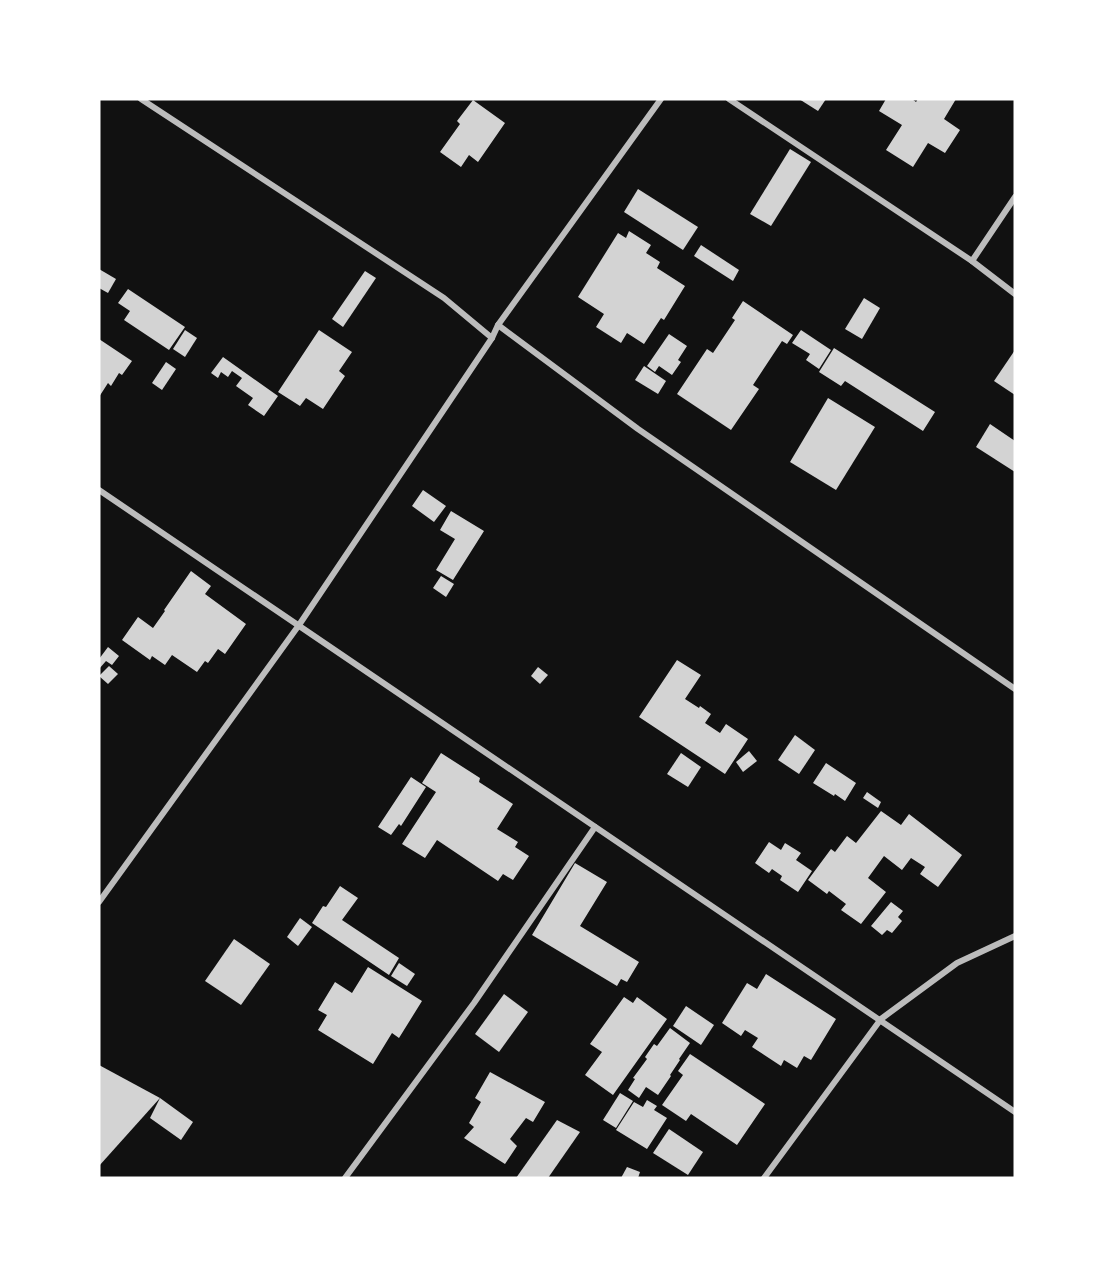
<svg xmlns="http://www.w3.org/2000/svg" width="1114" height="1277" font-family="Poppins,sans-serif">
<style>
.building{fill:#d3d3d3}
.lines{fill:none;stroke-linecap:round;stroke-linejoin:round}
.minor{stroke:#bcbcbc;stroke-width:6}
</style>
<rect width="100%" height="100%" fill="#111"/>
<g class="building">
<polygon points="799,99 826,99 818,111"/>
<polygon points="886,99 912,99 916,102 918,99 956,99 944,119 960,130 945,153 928,143 913,167 886,150 902,125 879,111"/>
<polygon points="473,100 505,123 478,162 469,155 461,167 440,152 460,124 457,121"/>
<polygon points="790,149 811,162 771,226 750,214"/>
<polygon points="638,189 698,227 683,250 624,212"/>
<polygon points="629,231 651,245 646,253 660,262 657,268 685,286 664,320 661,318 644,344 627,333 621,343 596,327 604,314 578,297 618,233 626,238"/>
<polygon points="701,245 739,270 733,281 694,256"/>
<polygon points="99,269 116,279 108,293 99,288"/>
<polygon points="365,271 376,278 343,327 332,319"/>
<polygon points="128,289 185,327 169,350 124,320 130,311 118,303"/>
<polygon points="864,298 880,308 862,339 845,329"/>
<polygon points="743,301 793,335 787,344 782,341 753,385 759,389 731,430 677,394 707,349 713,353 735,320 732,318"/>
<polygon points="185,330 197,338 185,357 173,349"/>
<polygon points="319,330 352,352 339,371 345,376 323,409 306,398 300,406 278,392"/>
<polygon points="801,330 831,350 819,369 806,360 810,354 792,343"/>
<polygon points="669,334 687,346 678,360 681,362 672,375 659,366 655,372 647,366"/>
<polygon points="99,339 132,361 122,375 119,373 111,386 108,383 99,397"/>
<polygon points="834,348 935,412 923,431 845,381 841,386 819,372"/>
<polygon points="1015,350 1015,395 994,381"/>
<polygon points="223,357 278,396 264,416 248,405 253,398 236,386 242,378 232,371 228,377 221,372 218,378 211,373"/>
<polygon points="166,362 176,369 162,390 152,383"/>
<polygon points="644,366 666,381 658,394 635,380"/>
<polygon points="828,398 875,427 836,490 790,462"/>
<polygon points="990,424 1015,441 1015,472 976,447"/>
<polygon points="423,490 446,506 434,522 412,506"/>
<polygon points="451,511 484,531 453,580 436,570 455,539 440,530"/>
<polygon points="191,571 211,586 205,594 246,624 225,654 218,649 208,663 205,661 197,672 172,655 165,665 152,656 150,660 122,640 138,617 153,628 165,611 164,610"/>
<polygon points="441,576 454,584 446,597 433,588"/>
<polygon points="108,647 119,656 112,665 106,661 99,669 99,659"/>
<polygon points="677,660 701,675 685,699 699,708 700,706 711,714 705,723 720,733 726,724 748,739 725,774 639,717"/>
<polygon points="109,666 118,674 108,684 99,676"/>
<polygon points="538,667 548,675 540,684 531,676"/>
<polygon points="795,735 815,750 799,774 778,760"/>
<polygon points="749,751 757,761 743,772 736,762"/>
<polygon points="441,753 480,778 479,782 513,804 497,829 518,842 515,847 529,856 513,880 503,874 498,881 437,840 425,858 402,844 436,792 422,783"/>
<polygon points="681,753 701,767 688,787 667,774"/>
<polygon points="826,763 856,783 845,801 835,794 834,796 813,783"/>
<polygon points="411,777 426,787 401,826 399,824 391,835 378,827"/>
<polygon points="867,792 881,802 878,808 863,798"/>
<polygon points="881,811 901,825 909,814 962,855 938,887 920,874 925,867 911,858 902,870 884,856 868,878 886,892 861,924 841,910 846,904 829,891 827,894 808,880 831,849 835,852 847,836 856,843"/>
<polygon points="769,842 781,850 785,843 801,853 796,860 812,871 798,892 780,880 782,876 772,869 769,873 755,863"/>
<polygon points="575,863 607,882 580,926 639,962 627,982 621,979 617,986 532,935"/>
<polygon points="340,886 358,898 342,920 399,958 389,975 312,923 323,906 326,907"/>
<polygon points="891,902 903,911 898,917 902,921 892,933 887,930 882,935 871,926"/>
<polygon points="300,918 312,927 298,946 287,937"/>
<polygon points="234,939 270,964 241,1005 205,981"/>
<polygon points="399,963 415,974 407,986 391,976"/>
<polygon points="368,967 422,1001 399,1038 392,1033 373,1064 318,1030 327,1015 318,1010 335,982 352,993"/>
<polygon points="766,974 836,1019 811,1060 804,1056 797,1068 784,1060 781,1066 752,1047 758,1038 745,1030 741,1036 722,1023 747,983 757,989"/>
<polygon points="504,994 528,1012 499,1052 475,1034"/>
<polygon points="624,997 633,1003 637,997 667,1019 613,1095 585,1075 602,1052 590,1044"/>
<polygon points="686,1006 714,1025 701,1045 673,1026"/>
<polygon points="670,1028 690,1043 679,1059 680,1060 670,1075 671,1076 658,1095 646,1087 639,1098 628,1090 635,1079 633,1078 647,1059 645,1057 654,1044 657,1046"/>
<polygon points="690,1054 765,1104 737,1145 691,1114 686,1121 662,1105 683,1075 678,1071"/>
<polygon points="99,1065 160,1098 99,1166"/>
<polygon points="490,1072 545,1102 533,1122 526,1118 510,1139 517,1146 505,1164 464,1138 474,1127 469,1123 481,1102 475,1098"/>
<polygon points="620,1093 633,1101 616,1128 603,1120"/>
<polygon points="160,1098 193,1122 181,1140 150,1118"/>
<polygon points="647,1100 657,1106 654,1110 667,1118 647,1149 616,1130 634,1102 643,1107"/>
<polygon points="557,1120 580,1132 548,1178 516,1178"/>
<polygon points="669,1129 703,1152 688,1175 653,1153"/>
<polygon points="627,1167 640,1172 638,1178 621,1178"/>
</g>
<g class="lines">
<g class="minor">
<polyline points="141,99 444,298 492,338"/>
<polyline points="729,99 972,261 1015,294"/>
<polyline points="972,261 1015,197"/>
<polyline points="498,325 638,429 1015,689"/>
<polyline points="99,490 1015,1112"/>
<polyline points="99,902 299,625 492,338 498,325 661,99"/>
<polyline points="345,1178 474,1003 595,827"/>
<polyline points="764,1178 881,1019 957,963 1015,936"/>
</g>
</g>
<rect width="1114" height="1277" fill="none" stroke="#ffffff" stroke-width="201"/>
</svg>
